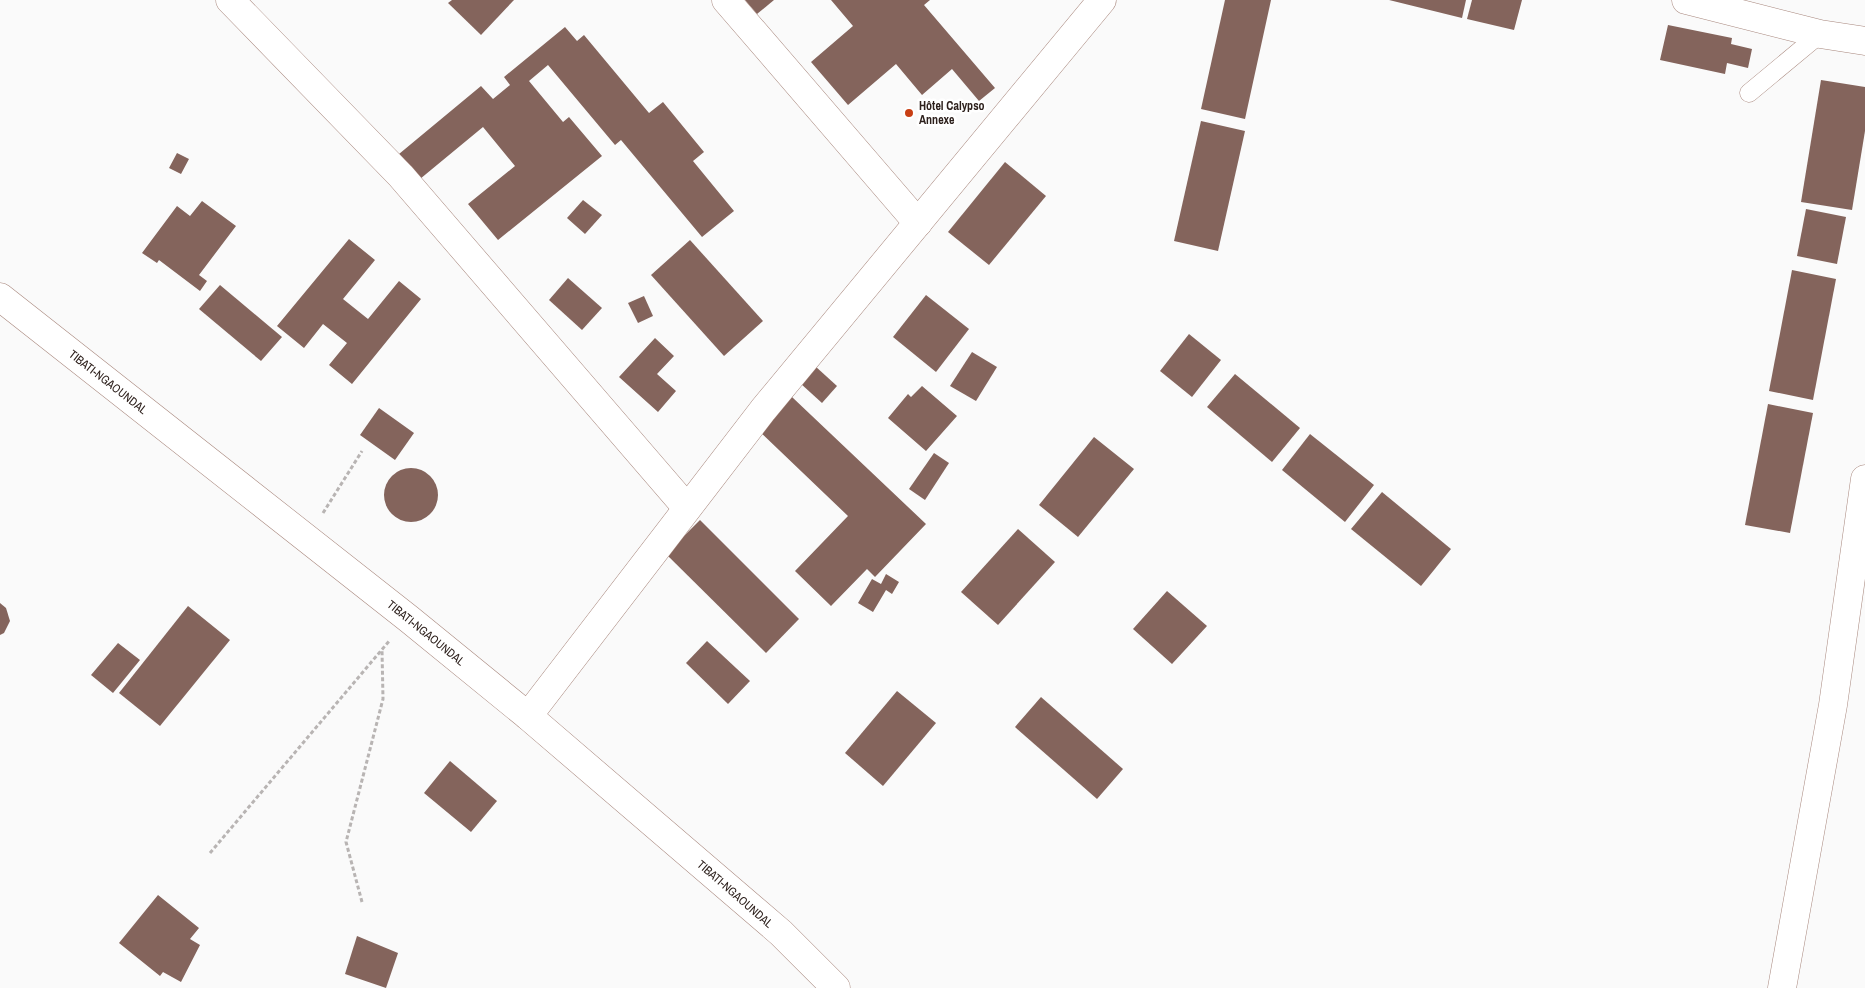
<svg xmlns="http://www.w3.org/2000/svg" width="1865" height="988" font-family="'Archivo Narrow',sans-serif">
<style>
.building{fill:#84645c}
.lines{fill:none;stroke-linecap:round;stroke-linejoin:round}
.lane-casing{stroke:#a8877d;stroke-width:19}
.street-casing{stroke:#a8877d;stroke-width:29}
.secondary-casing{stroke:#a8877d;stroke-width:29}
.highway-casing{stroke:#a8877d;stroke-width:29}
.path{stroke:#b8b4b3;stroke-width:3;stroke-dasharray:4 2.5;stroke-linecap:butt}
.lane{stroke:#fff;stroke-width:18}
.street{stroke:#fff;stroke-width:28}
.secondary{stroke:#fff;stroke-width:28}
.highway{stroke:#fff;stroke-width:28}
.poi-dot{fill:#c83f14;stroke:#fff;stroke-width:2}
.labels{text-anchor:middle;stroke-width:5;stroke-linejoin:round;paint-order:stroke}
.poi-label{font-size:12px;font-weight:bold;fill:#2d201c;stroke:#fff;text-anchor:start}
.street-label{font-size:12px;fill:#2d201c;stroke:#fff}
</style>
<rect width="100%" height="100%" fill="#fafafa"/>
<g class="building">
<polygon points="452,0 514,0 481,35 448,3"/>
<polygon points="745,0 774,0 757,14"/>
<polygon points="831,0 930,0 924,5 995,88 979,101 952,69 922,95 896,64 848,105 811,62 853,26"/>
<polygon points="1225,0 1271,0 1245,119 1201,109"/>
<polygon points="1389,0 1466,0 1462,18"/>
<polygon points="1472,0 1522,0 1514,30 1467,19"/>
<polygon points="1668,25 1732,38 1731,44 1752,49 1748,68 1727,63 1725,74 1660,60"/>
<polygon points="565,27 577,41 584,35 649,113 663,102 704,152 693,161 734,211 702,237 621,140 615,145 548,65 529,81 563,122 569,117 602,156 498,240 468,204 515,166 483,127 420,179 399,154 481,86 493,99 510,85 504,77"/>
<polygon points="1821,80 1865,87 1865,131 1852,210 1801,202"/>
<polygon points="1201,121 1245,131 1218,251 1174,241"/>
<polygon points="177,153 189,159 181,174 169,168"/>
<polygon points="1005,162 1046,196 989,265 948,232"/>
<polygon points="583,200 602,215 585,234 567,218"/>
<polygon points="202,201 236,226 199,275 207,281 200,291 159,260 157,263 142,253 177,206 190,216"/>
<polygon points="1806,209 1846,217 1837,264 1797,256"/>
<polygon points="349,239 375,260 343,299 368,319 399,281 421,299 352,384 329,365 347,343 323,324 304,348 277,326"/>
<polygon points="690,240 763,321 724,356 651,275"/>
<polygon points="1792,270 1836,279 1813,400 1769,391"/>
<polygon points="568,278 602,308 582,330 549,300"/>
<polygon points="220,285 282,337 261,361 199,309"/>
<polygon points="926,295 969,329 936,372 893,337"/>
<polygon points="644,296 653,316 638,323 628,303"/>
<polygon points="1189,334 1221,360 1192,397 1160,371"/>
<polygon points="655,338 674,356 657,374 676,391 658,412 619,377"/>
<polygon points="972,352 997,367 976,401 950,386"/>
<polygon points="815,366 837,386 822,403 800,383"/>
<polygon points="1235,374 1300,428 1272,462 1207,407"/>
<polygon points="922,386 957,416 926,451 888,418 908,394 911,397"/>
<polygon points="792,397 926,524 875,577 867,569 831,606 795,571 848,516 759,431"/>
<polygon points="1768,404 1813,413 1790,533 1745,525"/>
<polygon points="379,408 414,433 395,460 360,435"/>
<polygon points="1310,434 1374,485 1345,522 1282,470"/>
<polygon points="1094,437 1134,469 1078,537 1039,505"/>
<polygon points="934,453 949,463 925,500 909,489"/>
<circle cx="411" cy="495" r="27"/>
<polygon points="1382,492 1451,549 1421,586 1351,529"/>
<polygon points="700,520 799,619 766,653 666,554"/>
<polygon points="1018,529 1055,562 998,625 961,592"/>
<polygon points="886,574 899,582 892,594 886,590 873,612 858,603 872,579 881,584"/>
<polygon points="1167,591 1207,626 1172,664 1133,629"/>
<polygon points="0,603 6,608 10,621 4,633 0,635"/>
<polygon points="188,606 230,640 160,726 119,693"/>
<polygon points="707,641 750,681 728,704 686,663"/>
<polygon points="118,643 140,660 113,693 91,675"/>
<polygon points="897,691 936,723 883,786 845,753"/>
<polygon points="1041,697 1123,769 1097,799 1015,727"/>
<polygon points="450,761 497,801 471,832 424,793"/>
<polygon points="158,895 199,928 190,939 200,945 181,982 163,972 160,976 119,943"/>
<polygon points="357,936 398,953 386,988 345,974"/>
</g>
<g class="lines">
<defs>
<polyline id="lane" points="1749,93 1820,34"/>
<g id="street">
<polyline points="230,0 401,176 687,508"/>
<polyline points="726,0 918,223"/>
<polyline points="1686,0 1820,34 1865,41"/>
<polyline points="528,716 763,410 1102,0"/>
</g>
<polyline id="secondary" points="1782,988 1833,705 1865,479"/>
<polyline id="highway" points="0,297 409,619 528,716 781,933 836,988"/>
</defs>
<use href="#lane" class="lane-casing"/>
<use href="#street" class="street-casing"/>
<use href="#secondary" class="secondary-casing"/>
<use href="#highway" class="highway-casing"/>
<g class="path">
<polyline points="323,513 362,451"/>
<polyline points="210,853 390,640"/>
<polyline points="362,902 346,842 383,699 382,650"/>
</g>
<use href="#lane" class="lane"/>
<use href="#street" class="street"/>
<use href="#secondary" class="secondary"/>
<use href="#highway" class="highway"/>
</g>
<circle class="poi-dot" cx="909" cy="113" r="5"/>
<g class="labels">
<g class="poi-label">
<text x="919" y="110">Hôtel Calypso<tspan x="919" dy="14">Annexe</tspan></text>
</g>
<g class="street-label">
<text transform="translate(108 382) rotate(38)" y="4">TIBATI-NGAOUNDAL</text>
<text transform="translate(426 633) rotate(39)" y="4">TIBATI-NGAOUNDAL</text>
<text transform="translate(735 894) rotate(41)" y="4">TIBATI-NGAOUNDAL</text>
</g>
</g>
</svg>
